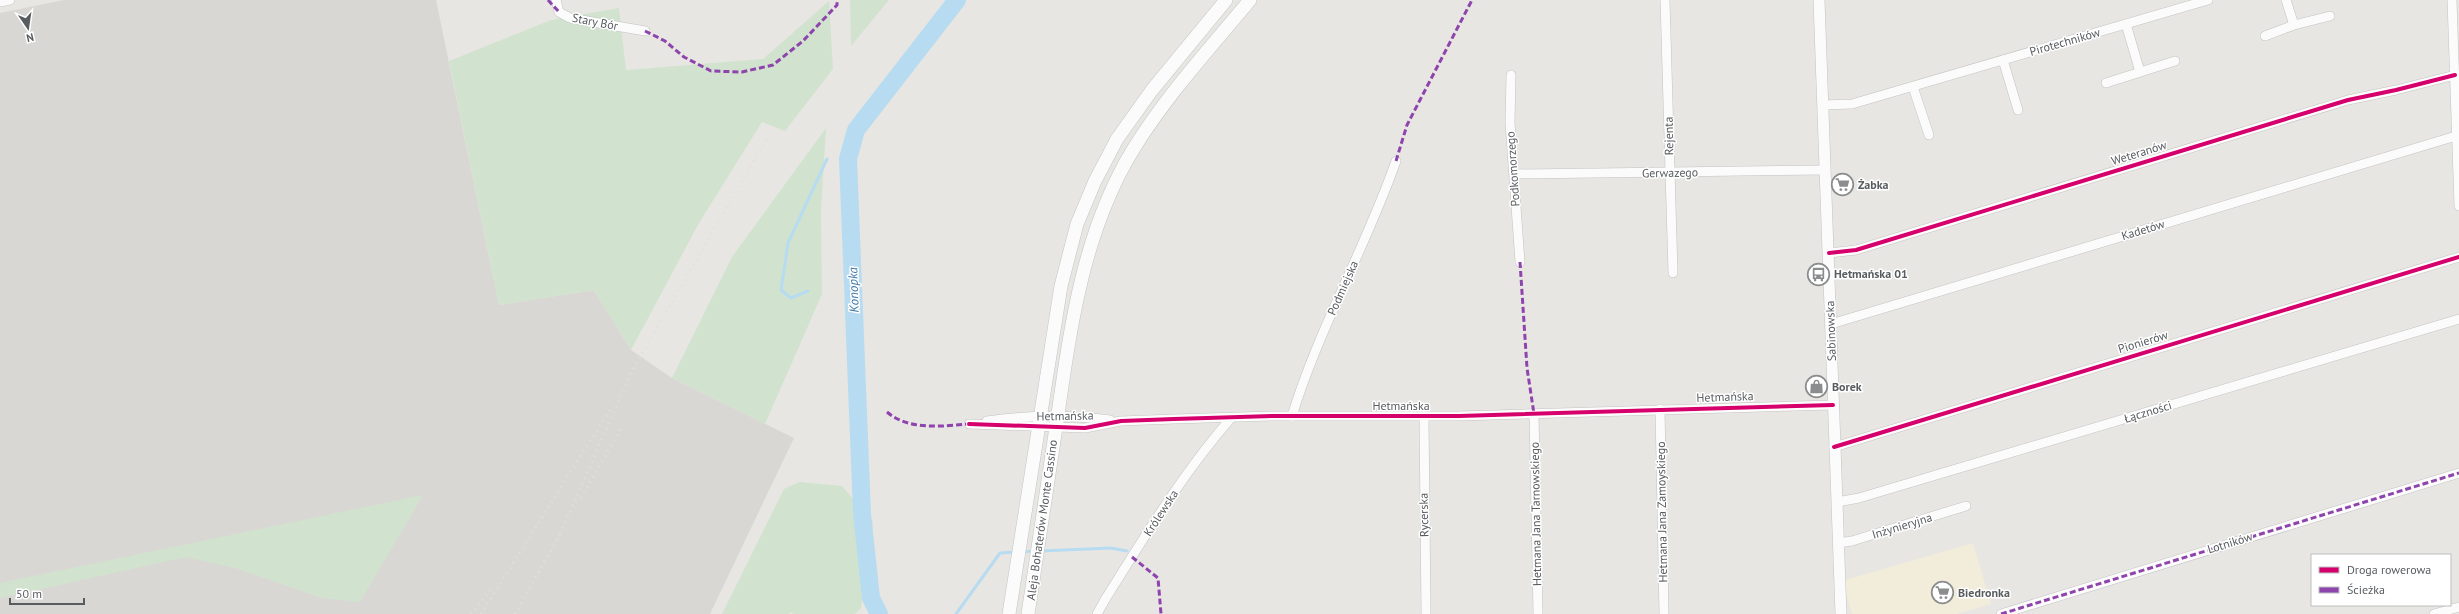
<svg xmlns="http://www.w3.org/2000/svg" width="2459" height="614" font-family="'PT Sans',sans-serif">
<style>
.commercial{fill:#f2ecdb}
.industrial{fill:#d9d7d3}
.green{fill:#d1e3ce}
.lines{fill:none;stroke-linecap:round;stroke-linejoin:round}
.stream{stroke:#b7dcf1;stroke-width:3}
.river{stroke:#b7dcf1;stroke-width:18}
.minor-casing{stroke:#c3c3c3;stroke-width:10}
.tertiary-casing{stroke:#c3c3c3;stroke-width:12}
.secondary-casing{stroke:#c4c4c4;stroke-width:14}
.minor{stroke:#fcfbfb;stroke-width:9}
.tertiary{stroke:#fcfbfb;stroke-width:11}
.secondary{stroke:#fcfbfb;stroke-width:13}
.rail{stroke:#e0e0df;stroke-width:3;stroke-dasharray:1 5;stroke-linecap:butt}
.quiet{stroke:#8e44ad;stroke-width:3;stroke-dasharray:6 3;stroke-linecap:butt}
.cycleway-casing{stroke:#fff;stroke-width:6}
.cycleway{stroke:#d6006c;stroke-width:4}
.labels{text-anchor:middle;stroke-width:3;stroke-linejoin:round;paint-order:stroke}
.street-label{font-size:12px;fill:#585c5f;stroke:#fff}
.poi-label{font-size:12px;font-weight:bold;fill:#585c5f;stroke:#fff;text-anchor:start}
.water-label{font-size:13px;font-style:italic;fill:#4278a7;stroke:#fff}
</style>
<rect width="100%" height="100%" fill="#e8e6e2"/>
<polygon class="commercial" points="1973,543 1991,604 1957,614 1852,614 1842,581"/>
<polygon class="industrial" points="64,0 436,0 499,305 594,290 631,350 672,378 794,438 710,614 0,614 0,13"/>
<g class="green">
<polygon points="850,0 889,0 851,46"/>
<polygon points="829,1 833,69 785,131 762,122 699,223 631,350 594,290 499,305 449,61 551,20 619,8 626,70 763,59"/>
<polygon points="826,128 821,211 822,294 765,424 672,378 732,257"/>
<polygon points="799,482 842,486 873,522 861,608 855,614 793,614 791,612 789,614 722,614 784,489"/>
<polygon points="423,495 360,602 322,598 235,568 186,557 0,598 0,583"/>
</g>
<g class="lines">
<g class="stream">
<polyline points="808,291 791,298 781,290 788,243 827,159"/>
<polyline points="1040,551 1111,548 1127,551"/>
<polyline points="1022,552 1035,551"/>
<polyline points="956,614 1000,553 1015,552"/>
</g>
<polyline class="river" points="879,614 871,598 862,514 848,159 856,130 957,0"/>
<defs>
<g id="minor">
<polyline points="556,0 559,12 570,18 645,31"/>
<polyline points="1665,0 1673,273"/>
<polyline points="2286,0 2294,25"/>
<polyline points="2452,0 2459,206"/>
<polyline points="0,2 10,0"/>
<polyline points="2126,24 2140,72"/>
<polyline points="2265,36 2294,25 2330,16"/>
<polyline points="2003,60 2018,110"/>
<polyline points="1511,75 1510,123 1520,262"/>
<polyline points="2106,83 2175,61"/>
<polyline points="1913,87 1929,135"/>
<polyline points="1823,105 1852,104 2208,0"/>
<polyline points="1515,174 1825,170"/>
<polyline points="1829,253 1856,250 2348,100 2396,90 2455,75"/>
<polyline points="1831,324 2456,136"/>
<polyline points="1660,409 1664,614"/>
<polyline points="1534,414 1538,614"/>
<path d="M1292,416C1319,328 1366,247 1396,161"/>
<polyline points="1424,416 1426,614"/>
<path d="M987,421C1028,415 1069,415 1110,420"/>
<polyline points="969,424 1085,428 1121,421 1174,419 1272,416 1459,416 1833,405"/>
<polyline points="1834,447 2459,257"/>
<polyline points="1837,502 1859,498 2459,319"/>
<polyline points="1838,543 1852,541 1966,506"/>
<path d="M1097,614L1106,598C1145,536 1183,473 1231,418"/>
<polyline points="2001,614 2459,473"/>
<polyline points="2434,614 2459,607"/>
</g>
<polyline id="tertiary" points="1819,0 1841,614"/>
<g id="secondary">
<polyline points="1009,614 1061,286 1077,224 1095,181 1117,139 1152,90 1226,0"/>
<path d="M1028,614C1038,548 1048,481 1058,414C1071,323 1084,229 1134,148C1167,95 1210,48 1250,0"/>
</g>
</defs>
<use href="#minor" class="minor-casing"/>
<use href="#tertiary" class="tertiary-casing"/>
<use href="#secondary" class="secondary-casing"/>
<use href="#minor" class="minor"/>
<use href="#tertiary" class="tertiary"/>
<use href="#secondary" class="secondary"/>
<g class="rail">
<polyline points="581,498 623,425"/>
<polyline points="558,539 631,373 768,136"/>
<polyline points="471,614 493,587"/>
<polyline points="481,614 611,408"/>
<polyline points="515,614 560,534"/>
</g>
<g class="quiet">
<polyline points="548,0 559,12"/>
<polyline points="645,31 665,41 684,57 711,71 742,72 773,65 803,41 837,5 837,0"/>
<polyline points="1396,161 1407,125 1472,0"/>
<polyline points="1520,262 1527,368 1534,414"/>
<path d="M887,412C909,431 943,426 969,424"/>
<polyline points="1132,557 1158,578 1161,614"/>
<polyline points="2001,614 2459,473"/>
</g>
<defs>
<g id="cycleway">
<polyline points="1829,253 1856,250 2348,100 2396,90 2455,75"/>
<polyline points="969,424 1085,428 1121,421 1174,419 1272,416 1459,416 1833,405"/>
<polyline points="1834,447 2459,257"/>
</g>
</defs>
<use href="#cycleway" class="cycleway-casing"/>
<use href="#cycleway" class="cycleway"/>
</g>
<defs>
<symbol id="supermarket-ring" viewBox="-11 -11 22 22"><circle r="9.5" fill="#fff" stroke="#8a8c8d" stroke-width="1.5"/><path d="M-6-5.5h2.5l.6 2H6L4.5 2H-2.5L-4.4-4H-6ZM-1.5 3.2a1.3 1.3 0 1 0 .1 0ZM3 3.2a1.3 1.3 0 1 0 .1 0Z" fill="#8a8c8d"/></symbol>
<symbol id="bus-ring" viewBox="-11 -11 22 22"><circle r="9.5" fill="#fff" stroke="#8a8c8d" stroke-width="1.5"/><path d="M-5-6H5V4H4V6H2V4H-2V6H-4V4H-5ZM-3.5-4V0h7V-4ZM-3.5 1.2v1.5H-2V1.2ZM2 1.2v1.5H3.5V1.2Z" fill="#8a8c8d"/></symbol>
<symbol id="shop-ring" viewBox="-11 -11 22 22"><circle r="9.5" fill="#fff" stroke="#8a8c8d" stroke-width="1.5"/><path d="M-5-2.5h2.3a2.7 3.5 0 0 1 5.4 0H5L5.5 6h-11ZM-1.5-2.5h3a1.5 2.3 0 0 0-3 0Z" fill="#8a8c8d"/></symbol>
</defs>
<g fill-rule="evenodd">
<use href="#supermarket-ring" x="1830" y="172" width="25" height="25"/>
<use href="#bus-ring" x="1806" y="262" width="25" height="25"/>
<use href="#shop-ring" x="1804" y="374" width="25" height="25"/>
<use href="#supermarket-ring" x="1930" y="580" width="25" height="25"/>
</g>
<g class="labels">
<g class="street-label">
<text transform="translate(595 22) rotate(11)" y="4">Stary Bór</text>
<text transform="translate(2065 42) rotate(-16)" y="4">Pirotechników</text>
<text transform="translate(1669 136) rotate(-91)" y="4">Rejenta</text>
<text transform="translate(2139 153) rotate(-17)" y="4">Weteranów</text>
<text transform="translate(1513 169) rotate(-94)" y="4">Podkomorzego</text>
<text transform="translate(1670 173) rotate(-1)" y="4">Gerwazego</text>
<text transform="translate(2143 230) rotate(-17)" y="4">Kadetów</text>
<text transform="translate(1343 288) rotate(-66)" y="4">Podmiejska</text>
<text transform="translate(1831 331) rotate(-92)" y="4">Sabinowska</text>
<text transform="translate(2143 342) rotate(-17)" y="4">Pionierów</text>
<text transform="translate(1725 397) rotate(-2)" y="4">Hetmańska</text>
<text x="1401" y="410">Hetmańska</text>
<text transform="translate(2148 412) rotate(-17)" y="4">Łączności</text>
<text transform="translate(1065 416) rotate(-1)" y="4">Hetmańska</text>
<text transform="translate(1662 512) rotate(-91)" y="4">Hetmana Jana Zamoyskiego</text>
<text transform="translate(1161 513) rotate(-57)" y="4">Królewska</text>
<text transform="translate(1536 514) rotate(-91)" y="4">Hetmana Jana Tarnowskiego</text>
<text transform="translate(1424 515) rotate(-91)" y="4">Rycerska</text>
<text transform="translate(1042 520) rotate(-82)" y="4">Aleja Bohaterów Monte Cassino</text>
<text transform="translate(1902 526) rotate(-17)" y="4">Inżynieryjna</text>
<text transform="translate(2230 543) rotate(-17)" y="4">Lotników</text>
</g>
<g class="poi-label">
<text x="1858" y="189">Żabka</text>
<text x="1834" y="278">Hetmańska 01</text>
<text x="1832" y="391">Borek</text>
<text x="1958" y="597">Biedronka</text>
</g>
<g class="water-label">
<text transform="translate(853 290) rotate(-92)" y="5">Konopka</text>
</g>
</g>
<rect x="2311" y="554" width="140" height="52" fill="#ffffff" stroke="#bcbebf"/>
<rect x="2319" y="567" width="20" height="6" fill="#d6006c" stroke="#bcbebf"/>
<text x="2347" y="574" font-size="12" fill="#585c5f">Droga rowerowa</text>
<rect x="2319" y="587" width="20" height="6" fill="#8e44ad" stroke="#bcbebf"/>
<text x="2347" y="594" font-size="12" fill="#585c5f">Ścieżka</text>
<g transform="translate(28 28) rotate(167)" stroke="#ffffff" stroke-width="3" paint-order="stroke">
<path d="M0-3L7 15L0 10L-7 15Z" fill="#585c5f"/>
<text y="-6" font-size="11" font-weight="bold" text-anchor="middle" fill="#585c5f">N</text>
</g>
<path d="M10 598v6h74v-6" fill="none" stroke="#585c5f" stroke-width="2"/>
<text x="16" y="598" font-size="12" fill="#585c5f" stroke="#ffffff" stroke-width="3" paint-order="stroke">50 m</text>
</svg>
